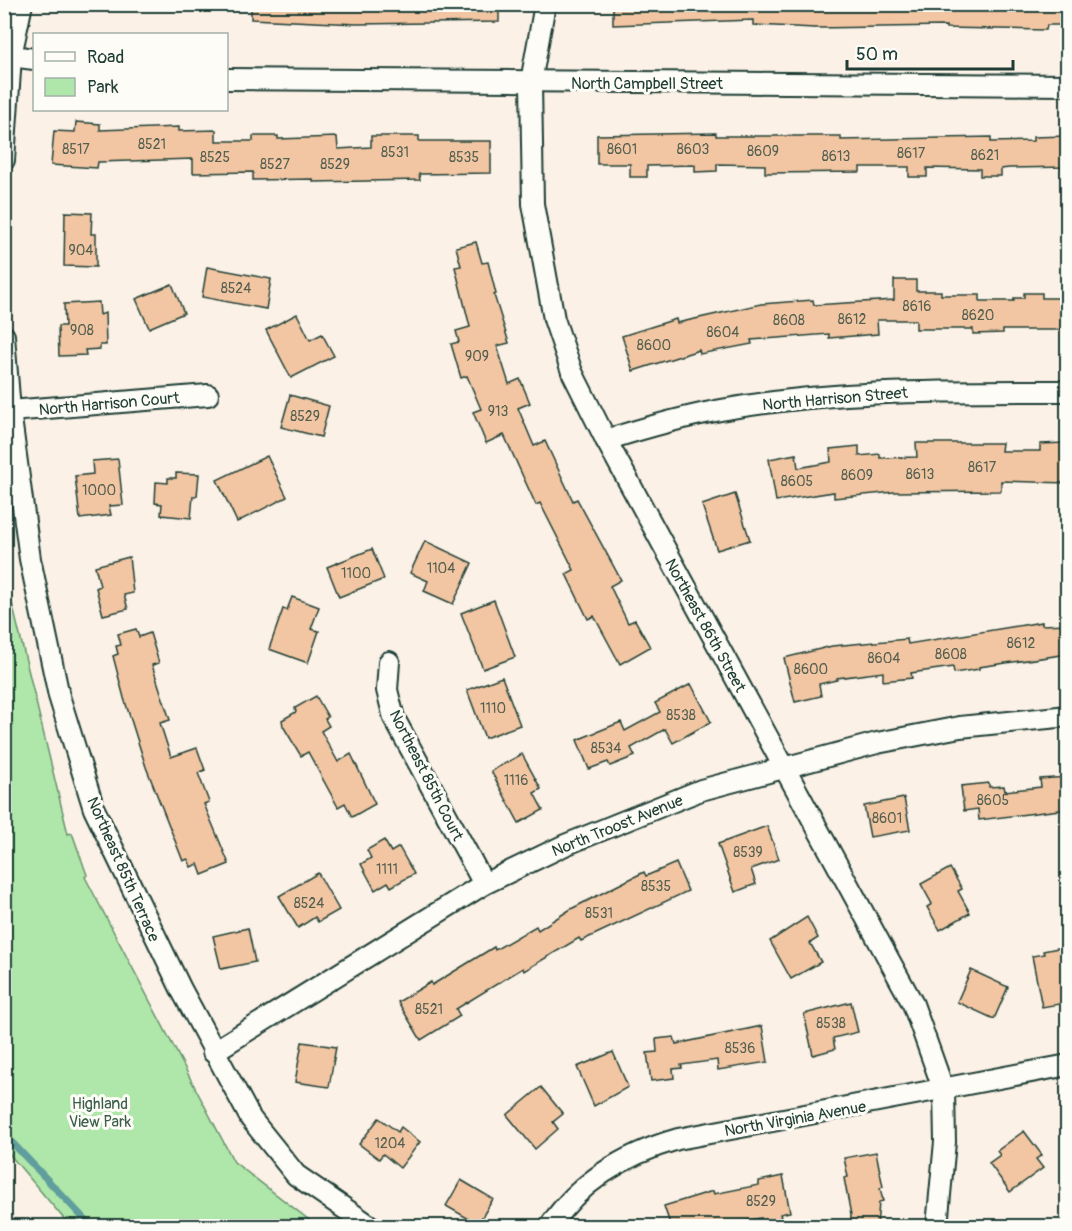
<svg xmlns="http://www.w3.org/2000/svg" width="1072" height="1231" font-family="Pangolin,sans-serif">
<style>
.park{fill:#afe6a9;stroke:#67926e;stroke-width:1.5}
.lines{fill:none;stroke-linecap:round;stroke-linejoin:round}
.stream{stroke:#619e9e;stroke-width:7}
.building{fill:#f2c6a2;stroke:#1f3d34;stroke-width:1.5}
.street-casing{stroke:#1f3d34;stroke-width:24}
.street{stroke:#fdfcf7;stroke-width:20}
.labels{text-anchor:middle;stroke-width:6;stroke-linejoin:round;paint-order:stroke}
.number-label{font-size:14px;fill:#545f50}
.street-label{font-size:16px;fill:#1f3d34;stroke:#fdfcf7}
.park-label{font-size:16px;fill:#3c5f4b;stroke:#fdfcf7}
</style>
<rect width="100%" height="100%" fill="#fbf1e6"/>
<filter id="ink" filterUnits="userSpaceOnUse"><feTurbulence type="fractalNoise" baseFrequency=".0167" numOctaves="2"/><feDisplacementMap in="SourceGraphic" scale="12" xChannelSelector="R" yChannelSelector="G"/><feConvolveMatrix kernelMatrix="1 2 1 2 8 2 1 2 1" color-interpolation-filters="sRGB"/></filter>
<g filter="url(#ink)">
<polygon class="park" points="5,574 68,834 72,833 87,875 85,877 234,1162 317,1226 70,1226 5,1149"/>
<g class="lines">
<polyline class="stream" points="4,1134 91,1226"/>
</g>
<g class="building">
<polygon points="251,4 499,4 499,22 357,24 251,19"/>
<polygon points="613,4 1064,4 1064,25 1047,25 1046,30 946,28 946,26 815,28 753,25 753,20 613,25"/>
<polygon points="76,122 100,124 100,130 179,127 179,131 216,130 216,141 253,141 253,136 278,136 278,139 337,137 338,149 371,147 371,136 419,136 419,141 491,141 491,173 419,174 420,180 313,182 313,179 253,180 253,172 193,173 193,159 98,162 97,168 51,165 54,131 75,132"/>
<polygon points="716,133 716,136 841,136 841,140 991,137 991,142 1033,141 1033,137 1068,136 1068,167 1009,168 1001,169 1001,176 980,176 980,169 927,168 927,177 909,177 909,167 860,167 860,172 765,173 765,165 717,164 717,171 695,172 695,165 647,166 647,177 630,177 630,164 597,164 597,135"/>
<polygon points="65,212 92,213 91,234 96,234 96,267 64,266"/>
<polygon points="476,242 482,263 488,262 496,294 494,295 509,343 497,346 509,384 520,379 530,403 518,408 534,446 545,441 573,501 577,499 621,580 610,586 628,623 635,620 650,647 620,664 594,616 588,619 566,574 574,570 540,503 536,505 504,435 486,443 473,412 481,409 467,376 461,378 451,344 459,342 456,331 470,327 455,267 461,266 456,247"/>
<polygon points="207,267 271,279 266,309 202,297"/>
<polygon points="894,280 916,280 916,291 941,291 941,295 980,295 980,301 1014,301 1014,298 1024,298 1024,293 1042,293 1042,298 1062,298 1062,330 1003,330 1003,333 973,334 973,329 916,329 916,320 877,320 878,334 829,338 829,334 751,340 752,344 700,354 699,350 633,371 622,336 676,319 677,323 761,304 813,300 814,305 894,300"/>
<polygon points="172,284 184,313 149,328 136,299"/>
<polygon points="99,302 100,315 105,313 106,345 100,345 100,349 85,350 86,355 59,356 58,326 65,326 64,304"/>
<polygon points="297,314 310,340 322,334 334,356 291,378 266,330"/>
<polygon points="290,395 329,406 321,437 281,427"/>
<polygon points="916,443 1002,443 1001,451 1040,451 1040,444 1066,443 1067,483 1001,481 1001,491 894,492 834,498 834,492 776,501 769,459 796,454 798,468 831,462 830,449 859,446 859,456 880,454 880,458 917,457"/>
<polygon points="267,456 287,497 237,522 217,480"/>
<polygon points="118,459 123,505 109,506 111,515 80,519 75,476 93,474 92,461"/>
<polygon points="176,473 199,474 197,496 193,496 191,518 161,515 162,504 155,503 156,482 168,483 168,478 176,478"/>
<polygon points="735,494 750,540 717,550 702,505"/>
<polygon points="425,541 472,563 453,604 424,591 428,581 410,573"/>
<polygon points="372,549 384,579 339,597 327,567"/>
<polygon points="129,557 133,593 124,595 128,609 103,615 96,588 100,586 95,566"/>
<polygon points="292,597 319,607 311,629 319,631 308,663 269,649 283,609 287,610"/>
<polygon points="494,600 515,657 483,669 461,613"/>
<polygon points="1042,622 1042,625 1068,624 1068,654 979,667 979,669 954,673 953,667 911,673 912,678 883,681 883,672 837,678 837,680 819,684 821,696 795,702 784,658 832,646 907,639 908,644"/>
<polygon points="136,629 139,637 150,633 159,663 152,665 170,720 160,723 171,757 197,748 205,770 198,773 209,802 204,804 229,864 202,875 198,864 191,867 188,859 183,861 146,767 124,698 113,656 118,654 116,646 121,645 118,634"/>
<polygon points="502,677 520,725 485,738 467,690"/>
<polygon points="691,684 711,722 673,743 665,729 631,748 635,756 610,766 608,762 589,769 577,740 621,722 625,731 660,712 655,703"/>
<polygon points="316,696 328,717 325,719 329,726 321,731 338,762 351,754 375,804 352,817 345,803 338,807 308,752 301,756 283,726 282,720 296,712 295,708"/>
<polygon points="522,754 541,789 534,793 543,810 519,823 491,771"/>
<polygon points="1068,777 1068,809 979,820 978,809 964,811 961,786 989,783 989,787 1004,786 1005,791 1041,787 1040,779"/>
<polygon points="904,798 910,830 870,837 864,806"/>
<polygon points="767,826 779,859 751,869 756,884 735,892 718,844"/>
<polygon points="384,840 391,852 399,847 414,874 391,887 388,882 375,890 361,864 371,858 367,850"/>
<polygon points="676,863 688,891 581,941 579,938 524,971 523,968 456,1009 460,1016 421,1040 398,1002 431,982 432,985 494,947 495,950 536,926 538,930 571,909 624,882 644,872 646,876"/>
<polygon points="950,868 962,889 958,891 970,913 940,930 927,907 932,904 921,884"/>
<polygon points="318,873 339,910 318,922 315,917 298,928 279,896"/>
<polygon points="807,917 818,938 810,943 821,962 791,979 770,941"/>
<polygon points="248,928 255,962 221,969 213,936"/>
<polygon points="1068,946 1068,991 1063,992 1065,1003 1042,1007 1032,956 1044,954 1043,951"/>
<polygon points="971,970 1008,987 994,1019 957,1002"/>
<polygon points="851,1002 858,1032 833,1038 835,1049 813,1055 804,1014"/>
<polygon points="762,1026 768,1062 718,1070 717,1060 681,1065 682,1068 673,1069 674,1078 651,1081 647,1053 657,1052 656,1039 674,1037 676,1044"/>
<polygon points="302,1042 336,1047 329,1087 295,1082"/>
<polygon points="613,1052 628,1087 594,1106 577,1067"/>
<polygon points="541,1087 563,1114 553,1122 558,1129 535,1149 507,1115"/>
<polygon points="379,1118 398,1132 401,1127 420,1142 400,1168 383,1154 379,1159 359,1144"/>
<polygon points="1024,1131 1042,1155 1036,1159 1043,1168 1010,1192 989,1163 1000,1155 997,1151"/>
<polygon points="876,1152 883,1187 880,1188 883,1201 879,1202 877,1227 850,1227 851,1215 844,1178 848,1177 844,1158"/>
<polygon points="783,1176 790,1212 780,1214 781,1218 761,1222 761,1218 713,1227 671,1227 664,1206 713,1191 714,1194 759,1185 759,1181"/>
<polygon points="461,1180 493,1199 478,1224 446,1206"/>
</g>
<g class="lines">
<defs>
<g id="street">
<polyline points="545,4 531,82 533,204 554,319 572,372 606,440 913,1004 944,1091 945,1142 937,1226"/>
<polyline points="11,56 34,59"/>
<polyline points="226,79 1068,85"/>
<polyline points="4,160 11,56 22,4"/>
<polyline points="4,336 10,411 30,559 59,696 94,809 181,989 251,1119 296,1175 370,1226"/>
<polyline points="10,411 208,395"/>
<path d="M606,440C644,428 682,417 721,410C835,389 952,391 1068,391"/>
<polyline points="389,662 387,690 394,718 484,884"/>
<polyline points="213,1052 484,884 565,845 701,790 877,743 960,727 1068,716"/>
<path d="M550,1226C580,1181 626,1154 678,1139L1068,1065"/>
</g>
</defs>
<use href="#street" class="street-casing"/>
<use href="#street" class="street"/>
</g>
</g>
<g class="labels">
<g class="number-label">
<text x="152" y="149">8521</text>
<text x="76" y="154">8517</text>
<text x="622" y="154">8601</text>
<text x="693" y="154">8603</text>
<text x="763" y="156">8609</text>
<text x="395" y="157">8531</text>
<text x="911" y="158">8617</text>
<text x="985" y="160">8621</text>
<text x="836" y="161">8613</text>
<text x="215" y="162">8525</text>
<text x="464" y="162">8535</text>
<text x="275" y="169">8527</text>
<text x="335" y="169">8529</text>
<text x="81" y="255">904</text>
<text x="236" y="293">8524</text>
<text x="917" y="311">8616</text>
<text x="978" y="320">8620</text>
<text x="852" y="324">8612</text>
<text x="789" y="325">8608</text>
<text x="82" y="335">908</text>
<text x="723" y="337">8604</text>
<text x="654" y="350">8600</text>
<text x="477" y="361">909</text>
<text x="498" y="416">913</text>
<text x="305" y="421">8529</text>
<text x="982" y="472">8617</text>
<text x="920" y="479">8613</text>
<text x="857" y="480">8609</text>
<text x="797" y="486">8605</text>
<text x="99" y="495">1000</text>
<text x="441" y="573">1104</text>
<text x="356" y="578">1100</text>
<text x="1021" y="648">8612</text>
<text x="951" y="659">8608</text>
<text x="884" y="663">8604</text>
<text x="811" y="674">8600</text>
<text x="493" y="713">1110</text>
<text x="681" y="720">8538</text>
<text x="606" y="753">8534</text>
<text x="516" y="785">1116</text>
<text x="993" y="805">8605</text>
<text x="887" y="823">8601</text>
<text x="748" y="857">8539</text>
<text x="387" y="874">1111</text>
<text x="656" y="891">8535</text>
<text x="309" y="908">8524</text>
<text x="599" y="918">8531</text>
<text x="429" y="1014">8521</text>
<text x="831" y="1028">8538</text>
<text x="740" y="1053">8536</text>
<text x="390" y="1148">1204</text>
<text x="761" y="1206">8529</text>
</g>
<g class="street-label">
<text x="647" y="89">North Campbell Street</text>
<text transform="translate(835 398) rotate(-5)" y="6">North Harrison Street</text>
<text transform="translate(109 403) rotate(-5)" y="6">North Harrison Court</text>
<text transform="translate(706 625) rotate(61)" y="6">Northeast 86th Street</text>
<text transform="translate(427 775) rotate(63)" y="6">Northeast 85th Court</text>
<text transform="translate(617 825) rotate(-22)" y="6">North Troost Avenue</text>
<text transform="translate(124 869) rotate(66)" y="6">Northeast 85th Terrace</text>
<text transform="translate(795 1118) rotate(-10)" y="6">North Virginia Avenue</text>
</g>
<g class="park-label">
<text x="100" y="1109">Highland<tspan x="100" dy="18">View Park</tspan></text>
</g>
</g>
<rect width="1072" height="1231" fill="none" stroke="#fdfcf7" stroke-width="24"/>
<rect x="12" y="12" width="1048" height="1207" fill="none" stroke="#1f3d34" stroke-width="2" filter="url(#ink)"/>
<rect x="33" y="33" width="195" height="78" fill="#fdfcf7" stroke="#a4b0a9" stroke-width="1.5"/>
<rect x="45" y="52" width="30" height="9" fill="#fdfcf7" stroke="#a4b0a9" stroke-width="1.5"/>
<text x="87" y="63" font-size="18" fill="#1f3d34">Road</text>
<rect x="45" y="78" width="30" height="18" fill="#afe6a9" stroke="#a4b0a9" stroke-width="1.5"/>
<text x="87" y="93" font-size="18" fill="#1f3d34">Park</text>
<path d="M847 60v9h166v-9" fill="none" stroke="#1f3d34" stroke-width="3"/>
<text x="856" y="60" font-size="18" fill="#1f3d34" stroke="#fdfcf7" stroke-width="4.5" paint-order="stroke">50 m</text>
</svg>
